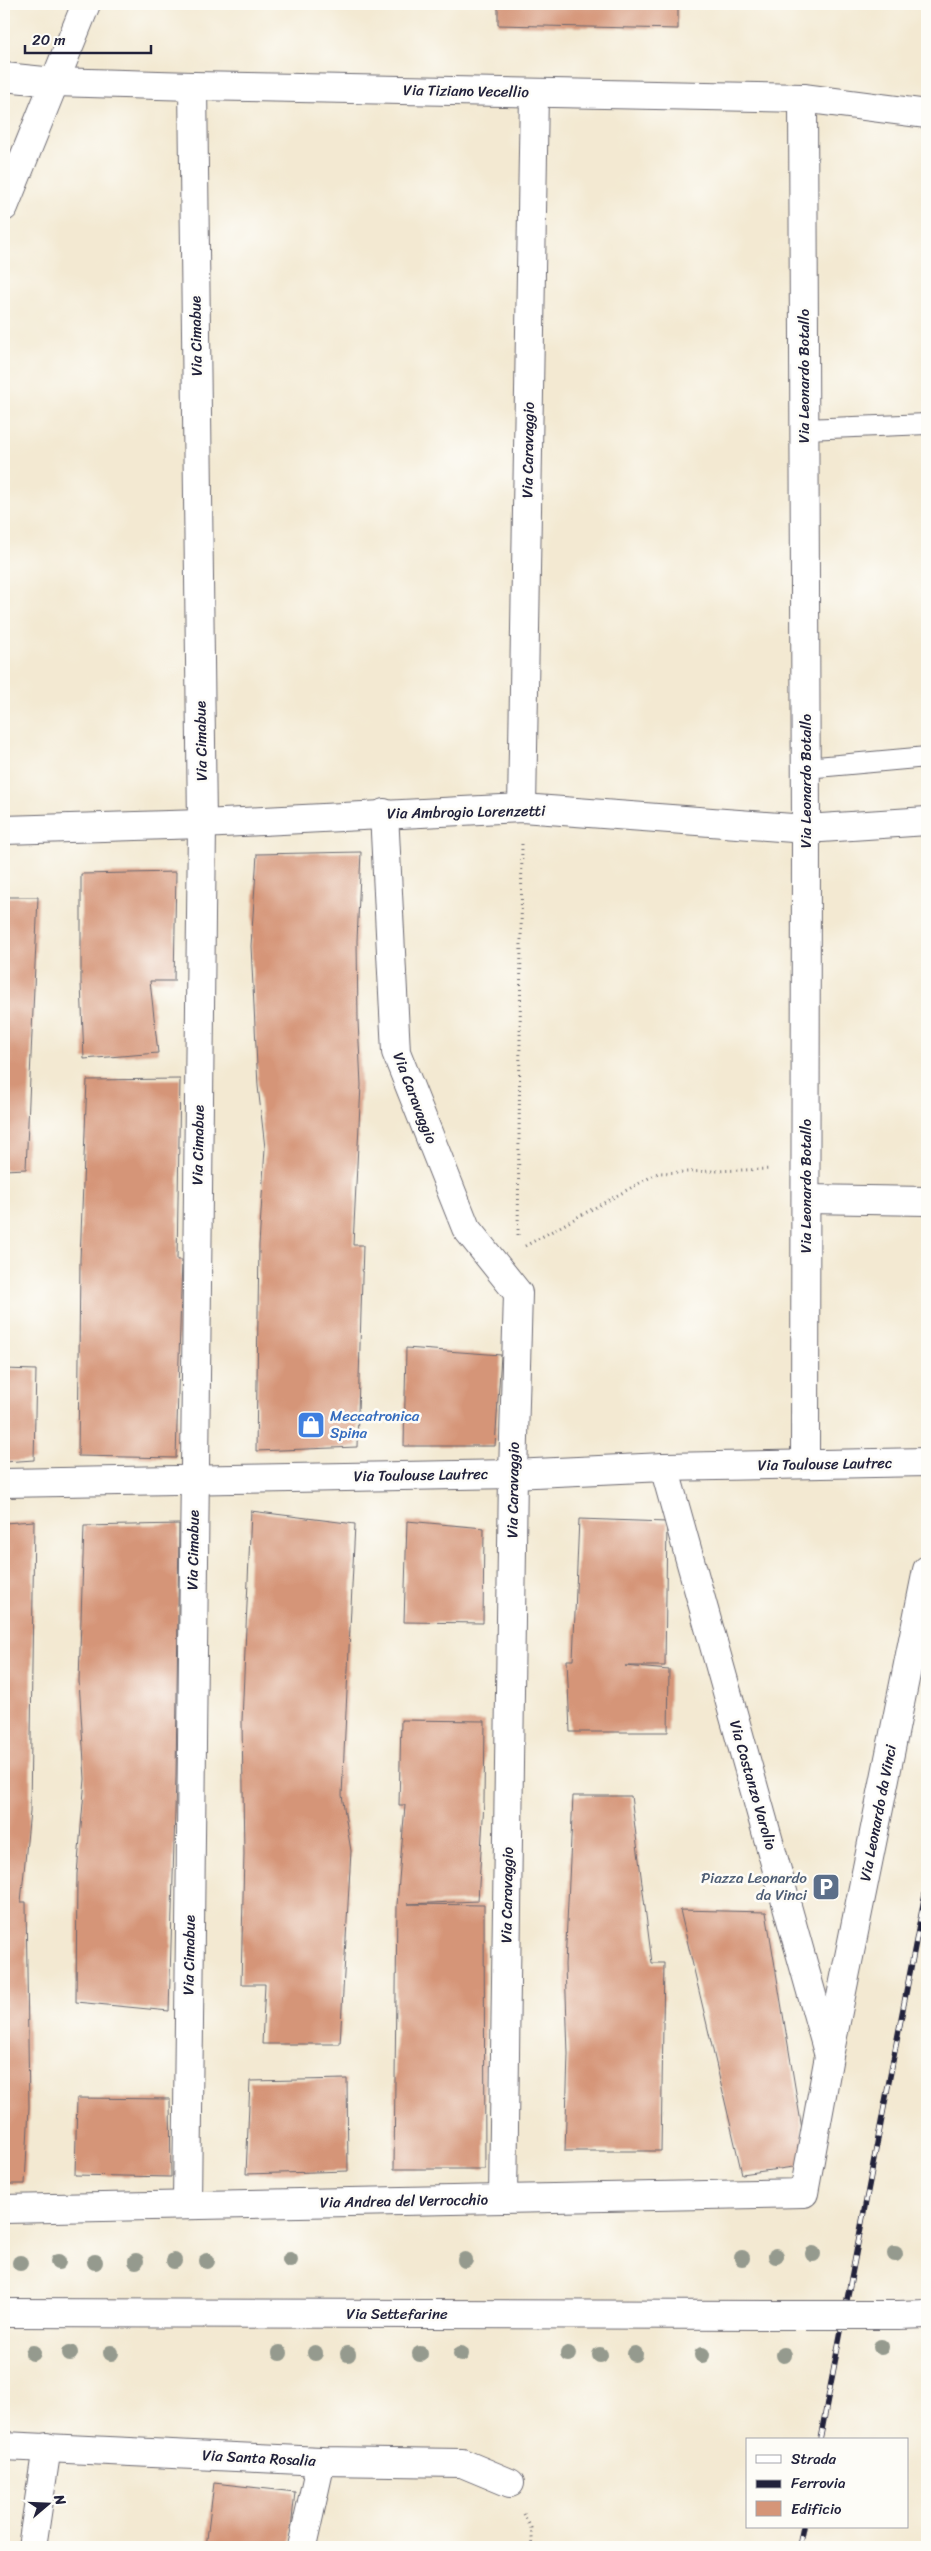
<svg xmlns="http://www.w3.org/2000/svg" width="931" height="2551" font-family="Sriracha,sans-serif">
<style>
.building{fill:#d59578}
.lines{fill:none;stroke-linecap:round;stroke-linejoin:round}
.service-casing{stroke:#6b6870;stroke-width:22}
.minor-casing{stroke:#6b6870;stroke-width:30}
.tertiary-casing{stroke:#6b6870;stroke-width:30}
.path{stroke:#6b6870;stroke-width:3;stroke-dasharray:1 4;stroke-linecap:butt}
.service{stroke:#fff;stroke-width:20}
.minor{stroke:#fff;stroke-width:28}
.tertiary{stroke:#fff;stroke-width:28}
.rail-casing{stroke:#22223b;stroke-width:5.5}
.rail{stroke:#fdfcf7;stroke-width:4;stroke-dasharray:11;stroke-linecap:butt}
.tertiary-bridge-casing{stroke:#6b6870;stroke-width:30;stroke-linecap:butt}
.tertiary-bridge{stroke:#fff;stroke-width:28}
.tree{fill:#959a8e}
.labels{text-anchor:middle;stroke-width:5;stroke-linejoin:round;paint-order:stroke}
.street-label{font-size:15px;fill:#22223b;stroke:#fdfcf7}
.shop-label{font-size:15px;fill:#366cbe;stroke:#fdfcf7;text-anchor:start}
.service-label{font-size:15px;fill:#4e5e75;stroke:#fdfcf7;text-anchor:end}
</style>
<rect width="100%" height="100%" fill="#fdfcf7"/>
<filter id="ink" filterUnits="userSpaceOnUse"><feTurbulence type="fractalNoise" baseFrequency=".02" numOctaves="2"/><feDisplacementMap in="SourceGraphic" scale="10" xChannelSelector="R" yChannelSelector="G"/><feConvolveMatrix kernelMatrix="1 2 1 2 8 2 1 2 1" color-interpolation-filters="sRGB"/></filter>
<filter id="wash" filterUnits="userSpaceOnUse"><feTurbulence type="fractalNoise" baseFrequency=".0096" numOctaves="4" result="noise"/><feDisplacementMap in="SourceGraphic" scale="20" xChannelSelector="R" yChannelSelector="G"/><feGaussianBlur stdDeviation="1.12" result="paint"/><feColorMatrix in="noise" values="0 0 0 0 0 0 0 0 0 0 0 0 0 0 0 0 0 1.4 0 .05"/><feComposite in="paint" operator="in"/></filter>
<g filter="url(#wash)">
<rect width="100%" height="100%" fill="#f3e9d2"/>
<g id="blocks">
<g class="building">
<polygon points="498,4 678,4 678,29 498,25"/>
<polygon points="361,852 357,941 358,1021 361,1085 353,1245 363,1245 357,1447 256,1451 259,1245 265,1148 258,1086 251,946 257,854"/>
<polygon points="176,872 174,981 150,981 158,1053 84,1059 81,983 81,874"/>
<polygon points="4,897 38,897 26,1169 4,1170"/>
<polygon points="180,1079 177,1260 182,1260 176,1458 78,1456 80,1260 87,1080"/>
<polygon points="406,1348 501,1355 495,1446 404,1446"/>
<polygon points="4,1369 36,1370 34,1460 4,1462"/>
<polygon points="251,1511 355,1524 342,1795 351,1851 340,2044 262,2044 265,1984 241,1984 244,1854 242,1721"/>
<polygon points="579,1519 667,1522 665,1666 625,1666 669,1670 668,1732 570,1732 567,1660 573,1660"/>
<polygon points="34,1521 30,1811 21,1902 26,1902 29,2107 25,2184 4,2184 4,1523"/>
<polygon points="407,1521 484,1528 483,1623 404,1622"/>
<polygon points="179,1524 176,1777 169,2011 76,2002 77,1874 85,1779 79,1681 84,1526"/>
<polygon points="401,1720 485,1721 484,1802 478,1901 407,1904 484,1905 485,2169 394,2169 397,1905 405,1805 399,1805"/>
<polygon points="573,1796 631,1796 652,1963 664,1963 661,2151 565,2151 568,2054 565,1965"/>
<polygon points="680,1910 766,1912 808,2165 742,2174"/>
<polygon points="347,2079 348,2171 246,2174 250,2081"/>
<polygon points="77,2098 170,2099 171,2177 75,2175"/>
<polygon points="214,2483 295,2492 289,2547 206,2547"/>
</g>
</g>
</g>
<g filter="url(#ink)">
<use href="#blocks" fill-opacity="0" stroke="#6b6870" stroke-width="1"/>
<g class="lines">
<defs>
<g id="service">
<polyline points="805,429 927,424"/>
<polyline points="806,768 927,757"/>
</g>
<g id="minor">
<polyline points="4,77 54,82 193,86 803,98 927,114"/>
<polyline points="803,98 806,829 805,1464"/>
<polyline points="4,207 86,4"/>
<polyline points="522,808 534,93"/>
<polyline points="384,813 396,1052 466,1228 518,1293 513,1474 503,2199"/>
<polyline points="4,830 202,824 522,808 806,829 927,821"/>
<polyline points="806,1199 927,1201"/>
<polyline points="4,1483 513,1474 664,1467 927,1462"/>
<polyline points="830,2051 927,1570"/>
<polyline points="187,2205 202,824 193,86"/>
<polyline points="4,2209 804,2193 829,2056 664,1467"/>
<polyline points="4,2446 321,2461 462,2463 510,2483"/>
<polyline points="32,2547 47,2447"/>
<polyline points="302,2547 321,2461"/>
</g>
<g id="tertiary">
<polyline points="4,2313 790,2315"/>
<polyline points="898,2315 927,2314"/>
</g>
</defs>
<use href="#service" class="service-casing"/>
<use href="#minor" class="minor-casing"/>
<use href="#tertiary" class="tertiary-casing"/>
<g class="path">
<polyline points="518,1235 522,843"/>
<polyline points="525,1246 658,1173 771,1169"/>
<polyline points="524,2514 531,2528 533,2547"/>
</g>
<use href="#service" class="service"/>
<use href="#minor" class="minor"/>
<use href="#tertiary" class="tertiary"/>
<defs>
<g id="rail">
<polyline points="820,2440 927,1884"/>
<polyline points="799,2547 803,2527"/>
</g>
</defs>
<use href="#rail" class="rail-casing"/>
<use href="#rail" class="rail"/>
<defs>
<polyline id="tertiary-bridge" points="790,2315 898,2315"/>
</defs>
<use href="#tertiary-bridge" class="tertiary-bridge-casing"/>
<use href="#tertiary-bridge" class="tertiary-bridge"/>
</g>
<g class="tree">
<circle cx="813" cy="2254" r="8"/>
<circle cx="895" cy="2254" r="8"/>
<circle cx="776" cy="2256" r="8"/>
<circle cx="742" cy="2258" r="8"/>
<circle cx="290" cy="2260" r="8"/>
<circle cx="465" cy="2260" r="8"/>
<circle cx="136" cy="2261" r="8"/>
<circle cx="174" cy="2261" r="8"/>
<circle cx="207" cy="2261" r="8"/>
<circle cx="58" cy="2262" r="8"/>
<circle cx="95" cy="2262" r="8"/>
<circle cx="20" cy="2263" r="8"/>
<circle cx="881" cy="2347" r="8"/>
<circle cx="33" cy="2353" r="8"/>
<circle cx="70" cy="2353" r="8"/>
<circle cx="111" cy="2353" r="8"/>
<circle cx="280" cy="2353" r="8"/>
<circle cx="315" cy="2353" r="8"/>
<circle cx="348" cy="2354" r="8"/>
<circle cx="420" cy="2354" r="8"/>
<circle cx="461" cy="2354" r="8"/>
<circle cx="568" cy="2354" r="8"/>
<circle cx="635" cy="2354" r="8"/>
<circle cx="600" cy="2355" r="8"/>
<circle cx="702" cy="2355" r="8"/>
<circle cx="784" cy="2355" r="8"/>
</g>
</g>
<defs>
<symbol id="shop-square" viewBox="-11 -11 22 22"><rect x="-9" y="-9" width="18" height="18" rx="4" fill="#3f7fe0" stroke="#fdfcf7"/><path d="M-5-2.5h2.3a2.7 3.5 0 0 1 5.4 0H5L5.5 6h-11ZM-1.5-2.5h3a1.5 2.3 0 0 0-3 0Z" fill="#fff"/></symbol>
<symbol id="parking-square" viewBox="-11 -11 22 22"><rect x="-9" y="-9" width="18" height="18" rx="4" fill="#5c6f8a" stroke="#fdfcf7"/><path d="M-3.5-5.5H1a3.5 3.5 0 0 1 0 7H-1V5.5H-3.5ZM-1-3.4V-.6H.8a1.4 1.4 0 0 0 0-2.8Z" fill="#fff"/></symbol>
</defs>
<g fill-rule="evenodd">
<use href="#shop-square" x="295" y="1409" width="32" height="32"/>
<use href="#parking-square" x="810" y="1871" width="32" height="32"/>
</g>
<g class="labels">
<g class="street-label">
<text transform="translate(466 91) rotate(1)" y="5">Via Tiziano Vecellio</text>
<text transform="translate(196 336) rotate(-91)" y="5">Via Cimabue</text>
<text transform="translate(804 376) rotate(-90)" y="5">Via Leonardo Botallo</text>
<text transform="translate(528 450) rotate(-89)" y="5">Via Caravaggio</text>
<text transform="translate(201 741) rotate(-91)" y="5">Via Cimabue</text>
<text transform="translate(806 781) rotate(-90)" y="5">Via Leonardo Botallo</text>
<text transform="translate(466 812) rotate(-1)" y="5">Via Ambrogio Lorenzetti</text>
<text transform="translate(415 1098) rotate(69)" y="5">Via Caravaggio</text>
<text transform="translate(198 1145) rotate(-89)" y="5">Via Cimabue</text>
<text transform="translate(806 1186) rotate(-90)" y="5">Via Leonardo Botallo</text>
<text transform="translate(825 1464) rotate(-1)" y="5">Via Toulouse Lautrec</text>
<text transform="translate(421 1475) rotate(-1)" y="5">Via Toulouse Lautrec</text>
<text transform="translate(513 1490) rotate(-89)" y="5">Via Caravaggio</text>
<text transform="translate(193 1550) rotate(-89)" y="5">Via Cimabue</text>
<text transform="translate(753 1785) rotate(74)" y="5">Via Costanzo Varolio</text>
<text transform="translate(878 1813) rotate(-79)" y="5">Via Leonardo da Vinci</text>
<text transform="translate(507 1895) rotate(-89)" y="5">Via Caravaggio</text>
<text transform="translate(189 1955) rotate(-89)" y="5">Via Cimabue</text>
<text transform="translate(404 2201) rotate(-1)" y="5">Via Andrea del Verrocchio</text>
<text x="397" y="2319">Via Settefarine</text>
<text transform="translate(259 2458) rotate(3)" y="5">Via Santa Rosalia</text>
</g>
<g class="shop-label">
<text x="330" y="1421">Meccatronica<tspan x="330" dy="17">Spina</tspan></text>
</g>
<g class="service-label">
<text x="807" y="1883">Piazza Leonardo<tspan x="807" dy="17">da Vinci</tspan></text>
</g>
</g>
<rect width="931" height="2551" fill="none" stroke="#fdfcf7" stroke-width="20"/>
<rect x="746" y="2438" width="162" height="90" fill="#fdfcf7" stroke="#a5a5ac"/>
<rect x="756" y="2455" width="25" height="8" fill="#ffffff" stroke="#a5a5ac"/>
<text x="791" y="2464" font-size="15" fill="#22223b">Strada</text>
<rect x="756" y="2480" width="25" height="8" fill="#22223b" stroke="#a5a5ac"/>
<text x="791" y="2488" font-size="15" fill="#22223b">Ferrovia</text>
<rect x="756" y="2501" width="25" height="15" fill="#d59578" stroke="#a5a5ac"/>
<text x="791" y="2514" font-size="15" fill="#22223b">Edificio</text>
<g transform="translate(48 2504) rotate(71)" stroke="#fdfcf7" stroke-width="4" paint-order="stroke">
<path d="M0-4L9 19L0 12L-9 19Z" fill="#22223b"/>
<text y="-8" font-size="14" font-weight="bold" text-anchor="middle" fill="#22223b">N</text>
</g>
<path d="M25 45v8h126v-8" fill="none" stroke="#22223b" stroke-width="2.5"/>
<text x="32" y="45" font-size="15" fill="#22223b" stroke="#fdfcf7" stroke-width="4" paint-order="stroke">20 m</text>
</svg>
